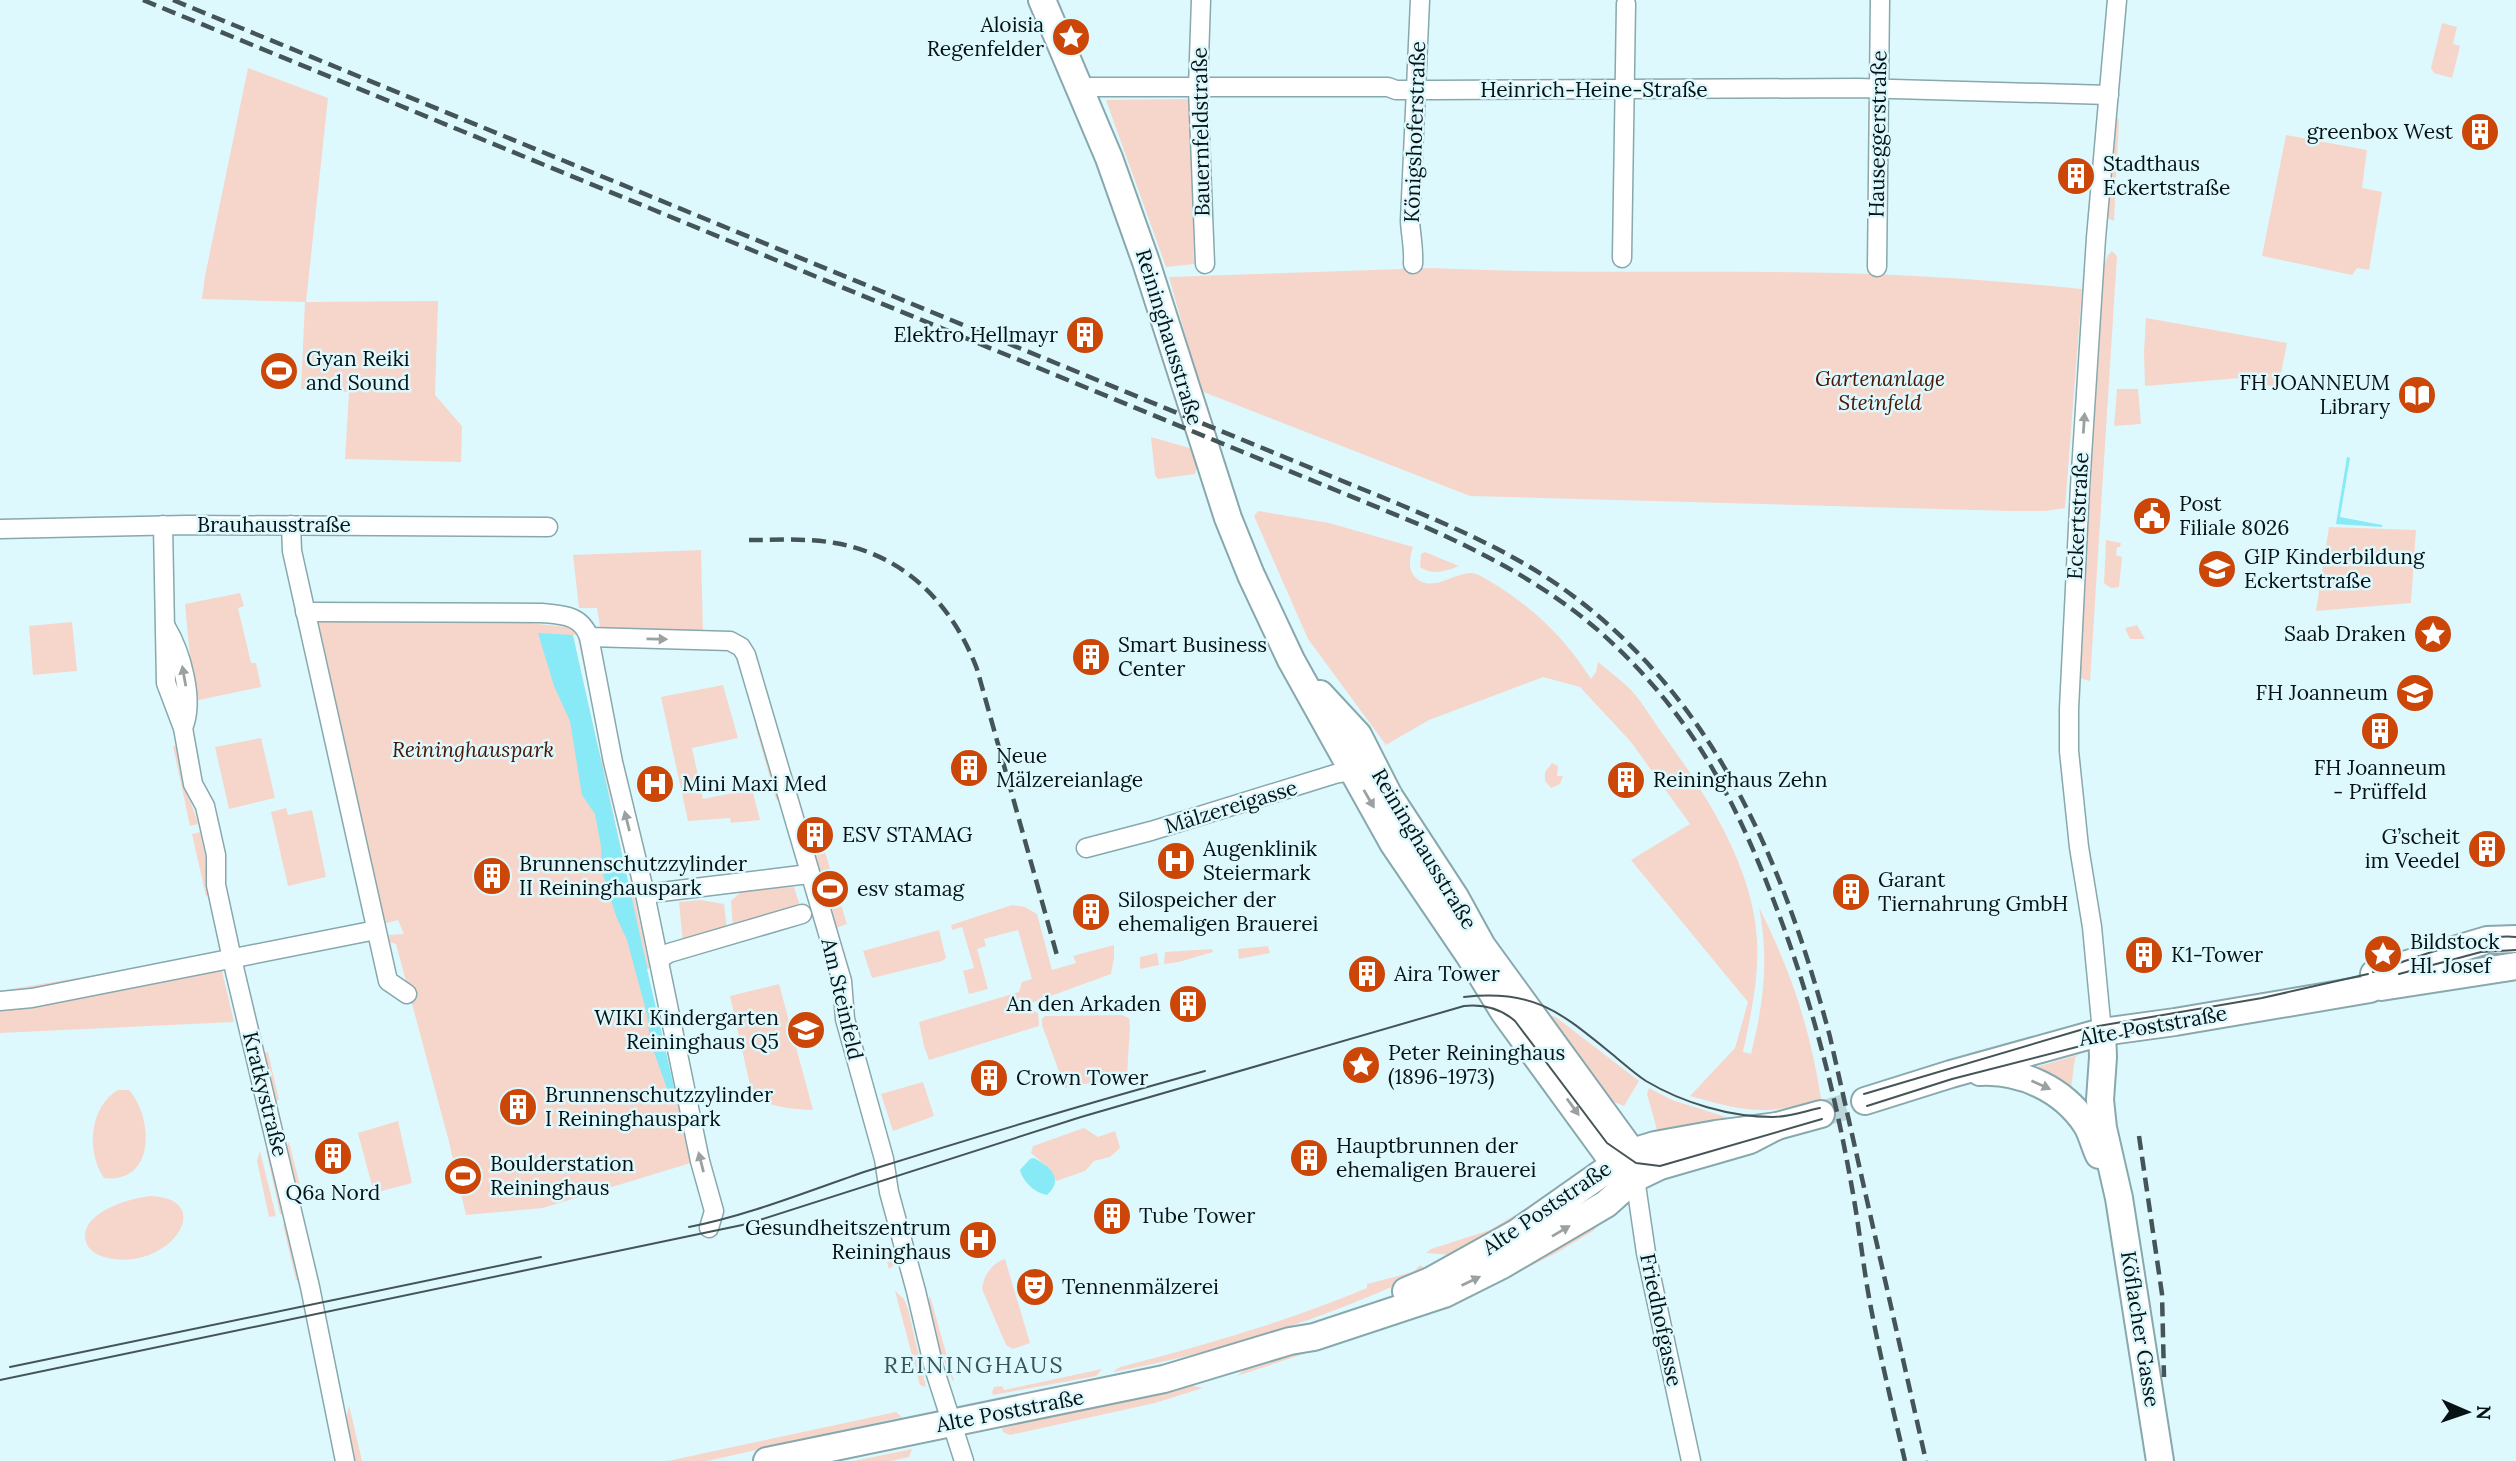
<svg xmlns="http://www.w3.org/2000/svg" width="2516" height="1461" font-family="Lora,serif">
<style>
.green{fill:#f6d6cb}
.water{fill:#88e9f7}
.pier{fill:#ddf9fe}
.lines{fill:none;stroke-linecap:round;stroke-linejoin:round}
.secondary-tunnel{stroke:#bdd6db;stroke-width:26;stroke-dasharray:26 13;stroke-linecap:butt}
.street-casing{stroke:#87a8ad;stroke-width:21}
.secondary-casing{stroke:#87a8ad;stroke-width:30}
.street{stroke:#fff;stroke-width:18}
.secondary{stroke:#fff;stroke-width:26}
.tram{stroke:#445457;stroke-width:2}
.rail{stroke:#445457;stroke-width:4.5;stroke-dasharray:14 7;stroke-linecap:butt}
.oneway{fill:#9ba0a1}
.labels{text-anchor:middle;stroke-width:5;stroke-linejoin:round;paint-order:stroke}
.poi-label{font-size:21px;fill:#061214;stroke:#ddf9fe;text-anchor:start}
.street-label{font-size:21px;fill:#061214;stroke:#ddf9fe}
.park-label{font-size:21px;font-style:italic;fill:#4c1501;stroke:#ddf9fe}
.neighbourhood-label{font-size:23px;letter-spacing:2px;fill:#36555a;stroke:#ddf9fe}
</style>
<rect width="100%" height="100%" fill="#ddf9fe"/>
<g class="green">
<polygon points="2442,23 2457,27 2453,44 2460,46 2452,78 2434,73 2431,68"/>
<polygon points="248,68 328,98 306,302 438,301 435,395 462,426 461,462 345,459 349,392 301,389 305,302 202,299 205,276"/>
<polygon points="1190,99 1194,264 1166,267 1106,100"/>
<polygon points="2116,116 2119,120 2114,221 2108,218 2106,207 2112,118"/>
<polygon points="2286,135 2367,150 2362,188 2382,192 2369,270 2357,268 2352,275 2262,256"/>
<polygon points="2112,251 2117,256 2090,681 2076,677 2102,271 2108,255"/>
<path d="M1432,268C1580,275 1727,269 1874,274C1944,277 2013,282 2082,289L2065,508L2046,511H2010L1470,496L1201,391L1169,277Z"/>
<polygon points="2146,318 2287,343 2278,388 2240,378 2145,386 2144,352"/>
<polygon points="2117,389 2138,389 2141,424 2114,426"/>
<polygon points="1151,437 1193,449 1197,467 1195,474 1158,479 1155,475"/>
<path d="M1258,511L1329,523L1413,547C1409,558 1407,574 1420,581C1436,590 1456,572 1472,573C1480,574 1489,581 1496,585C1536,610 1566,640 1591,679L1596,672L1598,662C1609,671 1621,680 1631,690C1643,703 1652,719 1662,733C1705,792 1753,866 1757,940C1759,979 1751,1014 1743,1052L1751,1054C1764,1001 1769,960 1759,907C1791,972 1810,1027 1821,1099C1766,1117 1744,1111 1690,1096L1735,1048L1748,1002L1631,860L1690,824L1631,742L1580,687L1543,677L1429,720L1386,745L1308,639L1254,516Z"/>
<polygon points="2329,527 2416,530 2411,603 2316,611"/>
<polygon points="2106,540 2121,543 2120,547 2117,547 2116,555 2122,557 2119,587 2111,588 2104,583"/>
<polygon points="701,550 703,633 601,633 597,608 579,608 573,555"/>
<path d="M1425,552L1459,566C1446,571 1432,576 1420,567L1421,554Z"/>
<polygon points="240,593 244,606 238,608 251,663 256,663 261,687 194,701 185,604"/>
<polygon points="72,622 77,671 33,675 29,626"/>
<polygon points="314,622 519,622 577,628 652,979 694,1162 543,1208 466,1215 448,1138 396,944 390,942 389,935 404,934 398,920 383,924"/>
<polygon points="2137,625 2145,639 2130,639 2125,628"/>
<polygon points="723,685 738,738 692,748 703,799 752,789 760,820 731,823 730,818 688,821 661,697"/>
<polygon points="755,725 759,725 785,804 776,799"/>
<polygon points="261,738 275,798 229,809 215,747"/>
<path d="M173,746H180C182,755 179,765 181,775C184,792 194,806 198,824L190,826Z"/>
<polygon points="1552,763 1558,766 1557,776 1563,776 1560,784 1551,788 1545,781 1545,772"/>
<polygon points="286,808 288,815 312,810 326,877 288,886 271,812"/>
<polygon points="200,832 213,891 206,896 192,834"/>
<polygon points="825,852 847,924 836,928 811,855"/>
<polygon points="794,887 801,909 733,929 731,901 743,890"/>
<polygon points="701,900 724,904 727,930 683,943 679,902"/>
<polygon points="1012,905 1025,907 1037,914 1052,970 1076,963 1073,956 1114,945 1114,958 1111,974 1026,1005 1027,1008 1038,1013 1039,1026 929,1060 924,1046 919,1022 1019,992 1022,982 1032,979 1018,930 984,939 986,946 977,949 988,989 969,994 963,971 974,968 962,927 952,930 951,925"/>
<polygon points="939,930 946,958 942,961 872,978 863,951"/>
<polygon points="1268,946 1270,953 1239,959 1238,949"/>
<polygon points="1212,949 1213,952 1179,962 1164,964 1165,952"/>
<polygon points="1157,953 1159,965 1140,969 1140,957"/>
<polygon points="218,954 234,1022 0,1033 0,991"/>
<path d="M779,984L813,1110C794,1109 767,1108 752,1094L730,996Z"/>
<polygon points="1548,1014 1557,1018 1639,1081 1624,1106 1609,1100"/>
<polygon points="1122,1015 1129,1018 1130,1026 1127,1076 1065,1088 1042,1025 1042,1019 1045,1016"/>
<polygon points="268,1052 279,1100 271,1101 260,1053"/>
<polygon points="2078,1055 2075,1058 2071,1089 2066,1094 2035,1075 2036,1067"/>
<polygon points="923,1082 934,1116 893,1131 881,1094"/>
<polygon points="1649,1088 1672,1100 1729,1118 1658,1133 1647,1094"/>
<path d="M118,1090H129C154,1119 155,1184 104,1178C86,1152 89,1107 118,1090Z"/>
<polygon points="398,1121 412,1183 374,1193 358,1133"/>
<polygon points="1084,1128 1098,1137 1115,1131 1120,1148 1110,1157 1094,1161 1085,1171 1056,1181 1050,1169 1031,1153 1033,1146"/>
<polygon points="289,1142 302,1193 303,1200 296,1196 285,1148"/>
<polygon points="266,1150 271,1152 284,1215 280,1214"/>
<polygon points="260,1151 276,1216 269,1217 257,1161"/>
<polygon points="1558,1189 1534,1213 1452,1255 1426,1253 1431,1249 1490,1230"/>
<path d="M151,1196C216,1199 173,1267 114,1259C106,1258 95,1255 90,1249C86,1245 85,1238 85,1234C88,1210 131,1198 151,1196Z"/>
<polygon points="1603,1220 1593,1231 1558,1252 1448,1309 1416,1317 1237,1376 1251,1364"/>
<polygon points="285,1221 287,1221 302,1281 296,1280 283,1225"/>
<polygon points="896,1248 897,1263 889,1269 884,1251"/>
<path d="M1005,1259L1030,1343L1013,1349L1006,1345L982,1289C983,1276 992,1263 1005,1259Z"/>
<path d="M1420,1265L1428,1270C1332,1317 1218,1353 1113,1372L1120,1367C1204,1345 1287,1322 1367,1288V1284L1402,1275L1414,1271Z"/>
<polygon points="895,1291 904,1299 908,1309 926,1387 920,1385"/>
<path d="M930,1296L954,1381H953C945,1364 921,1311 930,1296Z"/>
<polygon points="1102,1369 1096,1376 993,1395 992,1392 994,1387 1002,1386 1004,1390"/>
<polygon points="1189,1385 1203,1388 1155,1403 1010,1435 1003,1432 1002,1428"/>
<polygon points="349,1405 362,1461 355,1461 346,1420"/>
<polygon points="896,1412 902,1417 707,1461 668,1461"/>
<polygon points="912,1449 909,1457 891,1461 854,1461"/>
</g>
<g class="water">
<polygon points="2347,457 2350,458 2340,517 2382,525 2382,527 2336,524"/>
<polygon points="538,633 573,635 675,1092 672,1094 669,1094 650,1041 647,1014 627,940 616,916 602,871 601,846 595,814 582,795 570,721 554,686"/>
<path d="M1034,1158C1051,1167 1064,1179 1047,1195C1035,1193 1023,1182 1020,1170L1030,1159Z"/>
</g>
<g class="pier">
<polygon points="573,635 577,635 604,758 601,758 597,742"/>
<polygon points="603,766 606,766 633,893 631,894"/>
<polygon points="650,968 678,1093 672,1098 669,1094 675,1091 647,969"/>
</g>
<g class="lines">
<polyline class="secondary-tunnel" points="1821,1114 1865,1101"/>
<defs>
<g id="street">
<polyline points="1201,0 1198,88 1205,264"/>
<polyline points="1079,87 1388,87 1396,90 1434,90 1858,88 2109,95"/>
<polyline points="1622,258 1626,4"/>
<path d="M1413,264C1414,248 1411,237 1410,221L1420,0"/>
<polyline points="1877,267 1880,0"/>
<polyline points="163,525 166,683 183,728 193,784 205,806 216,855 216,885 232,959 310,1287 345,1461"/>
<polyline points="291,525 292,551 388,981 407,994"/>
<polyline points="0,529 187,525 548,527"/>
<path d="M305,612L542,613C563,615 581,615 589,637L613,762L645,894L700,1161L714,1211L709,1228"/>
<path d="M166,627C181,652 195,700 183,728"/>
<polyline points="589,637 730,641 741,647 746,655 842,981 845,1019 884,1159 889,1192 916,1291 934,1368 964,1461"/>
<polyline points="1086,848 1151,831 1335,774 1362,769"/>
<polyline points="645,894 809,874"/>
<polyline points="659,959 669,953 802,914"/>
<polyline points="0,1001 32,998 376,930"/>
<polyline points="2102,1032 2092,927 2079,847 2069,751 2069,709 2080,487 2096,238 2117,0"/>
<polyline points="1635,1178 1646,1253 1691,1461"/>
</g>
<g id="secondary">
<polyline points="1042,0 1109,158 1146,262 1228,518 1251,575 1291,660 1393,843 1469,955 1504,1012 1614,1163 1635,1178"/>
<polyline points="1320,694 1358,735 1389,796 1455,897 1482,946 1632,1152 1636,1163 1635,1178"/>
<polyline points="2374,974 2487,940 2516,939"/>
<polyline points="2381,987 2516,966"/>
<polyline points="2102,1032 2103,1057 2100,1100 2103,1128 2119,1198 2160,1461"/>
<path d="M1980,1072C2021,1070 2063,1089 2086,1124C2092,1133 2094,1145 2099,1155"/>
<polyline points="1865,1101 1951,1074 2102,1032 2175,1022 2370,989"/>
<polyline points="1406,1291 1430,1281 1518,1232 1632,1152 1655,1145 1716,1134 1777,1126 1821,1114"/>
<polyline points="767,1461 1164,1379 1290,1341 1314,1337 1444,1294 1502,1265 1606,1204 1635,1178 1660,1166 1750,1140 1777,1126"/>
</g>
</defs>
<use href="#street" class="street-casing"/>
<use href="#secondary" class="secondary-casing"/>
<use href="#street" class="street"/>
<use href="#secondary" class="secondary"/>
<g class="tram">
<path d="M2373,972C2413,959 2475,933 2516,937"/>
<polyline points="2399,974 2481,952 2516,950"/>
<path d="M1464,997C1535,989 1560,1012 1612,1054C1623,1063 1634,1073 1646,1081C1683,1103 1730,1117 1773,1117C1789,1117 1805,1111 1820,1108"/>
<polyline points="1864,1094 2087,1028 2262,998 2368,974"/>
<polyline points="1867,1106 1952,1079 2174,1022"/>
<path d="M689,1227C750,1215 808,1191 867,1171C979,1136 1091,1102 1205,1071"/>
<polyline points="10,1367 541,1257"/>
<path d="M0,1380L747,1224L1081,1117L1464,1006C1484,1004 1500,1008 1515,1021L1607,1143L1636,1163L1660,1166L1822,1119"/>
</g>
<g class="rail">
<path d="M143,0L1423,526C1486,554 1547,586 1599,631C1694,715 1738,804 1781,920C1813,1007 1836,1097 1852,1188C1859,1226 1863,1265 1870,1303C1880,1356 1893,1409 1905,1461"/>
<path d="M173,0L1401,505C1458,529 1515,554 1565,590C1716,699 1784,864 1830,1037L1926,1461"/>
<path d="M749,540C777,540 807,538 835,543C905,555 953,605 977,669L1058,959"/>
<polyline points="2139,1136 2162,1294 2164,1377"/>
</g>
</g>
<defs><path id="oneway-solid" d="M-6-.8H1V-3.2L6.5 0L1 3.2V.8H-6Z" transform="scale(1.75)"/></defs>
<g class="oneway">
<use href="#oneway-solid" transform="translate(2084 423) rotate(-86)"/>
<use href="#oneway-solid" transform="translate(657 639) rotate(1)"/>
<use href="#oneway-solid" transform="translate(184 676) rotate(-100)"/>
<use href="#oneway-solid" transform="translate(1369 799) rotate(60)"/>
<use href="#oneway-solid" transform="translate(627 821) rotate(-104)"/>
<use href="#oneway-solid" transform="translate(2041 1085) rotate(24)"/>
<use href="#oneway-solid" transform="translate(1573 1107) rotate(54)"/>
<use href="#oneway-solid" transform="translate(701 1162) rotate(-104)"/>
<use href="#oneway-solid" transform="translate(1561 1231) rotate(-31)"/>
<use href="#oneway-solid" transform="translate(1471 1281) rotate(-26)"/>
</g>
<defs>
<symbol id="sight-disc" viewBox="-11 -11 22 22"><circle r="9.5" fill="#cc4607" stroke="#ddf9fe"/><path d="M0-6L1.8-2.2L6-1.7L2.9 1.2L3.7 5.4L0 3.3L-3.7 5.4L-2.9 1.2L-6-1.7L-1.8-2.2Z" fill="#fff"/></symbol>
<symbol id="building-disc" viewBox="-11 -11 22 22"><circle r="9.5" fill="#cc4607" stroke="#ddf9fe"/><path d="M-4-6H4V6H1V3H-1V6H-4ZM-2.5-4.3h1.7v1.8h-1.7ZM.8-4.3h1.7v1.8H.8ZM-2.5-1h1.7V.8h-1.7ZM.8-1h1.7V.8H.8Z" fill="#fff"/></symbol>
<symbol id="stadium-disc" viewBox="-11 -11 22 22"><circle r="9.5" fill="#cc4607" stroke="#ddf9fe"/><path d="M0-5a6.5 5 0 1 0 0 10a6.5 5 0 1 0 0-10ZM-3.5-1.8h7v3.6h-7Z" fill="#fff"/></symbol>
<symbol id="library-disc" viewBox="-11 -11 22 22"><circle r="9.5" fill="#cc4607" stroke="#ddf9fe"/><path d="M-6-4Q-3-5.5-.7-3.5V5Q-3 3-6 4ZM6-4Q3-5.5 .7-3.5V5Q3 3 6 4Z" fill="#fff"/></symbol>
<symbol id="civic-disc" viewBox="-11 -11 22 22"><circle r="9.5" fill="#cc4607" stroke="#ddf9fe"/><path d="M-.6-6.5H3V-4.5H.6V-3L4-1V1h2V6H-6V1h2V-1L-.6-3ZM-1.2 2.5V6h2.4V2.5Z" fill="#fff"/></symbol>
<symbol id="school-disc" viewBox="-11 -11 22 22"><circle r="9.5" fill="#cc4607" stroke="#ddf9fe"/><path d="M0-5L7-2L0 1L-7-2ZM-4 1L0 2.5L4 1V4Q0 6-4 4Z" fill="#fff"/></symbol>
<symbol id="university-disc" viewBox="-11 -11 22 22"><circle r="9.5" fill="#cc4607" stroke="#ddf9fe"/><path d="M0-5L7-2L0 1L-7-2ZM-4 1L0 2.5L4 1V4Q0 6-4 4Z" fill="#fff"/></symbol>
<symbol id="hospital-disc" viewBox="-11 -11 22 22"><circle r="9.5" fill="#cc4607" stroke="#ddf9fe"/><path d="M-5-5h3v3.5h4V-5h3V5h-3V1.5h-4V5h-3Z" fill="#fff"/></symbol>
<symbol id="theatre-disc" viewBox="-11 -11 22 22"><circle r="9.5" fill="#cc4607" stroke="#ddf9fe"/><path d="M-5-5.5Q0-4 5-5.5V0Q5 5 0 6Q-5 5-5 0ZM-3.3-2.5H-1v1.5H-3.3ZM1-2.5H3.3v1.5H1ZM-2.8 1Q0 5.5 2.8 1Z" fill="#fff"/></symbol>
</defs>
<g fill-rule="evenodd">
<use href="#sight-disc" x="1049" y="15" width="44" height="44"/>
<use href="#building-disc" x="2458" y="110" width="44" height="44"/>
<use href="#building-disc" x="2054" y="154" width="44" height="44"/>
<use href="#building-disc" x="1063" y="313" width="44" height="44"/>
<use href="#stadium-disc" x="257" y="349" width="44" height="44"/>
<use href="#library-disc" x="2395" y="373" width="44" height="44"/>
<use href="#civic-disc" x="2130" y="494" width="44" height="44"/>
<use href="#school-disc" x="2195" y="547" width="44" height="44"/>
<use href="#sight-disc" x="2411" y="612" width="44" height="44"/>
<use href="#building-disc" x="1069" y="635" width="44" height="44"/>
<use href="#university-disc" x="2393" y="671" width="44" height="44"/>
<use href="#building-disc" x="2358" y="709" width="44" height="44"/>
<use href="#building-disc" x="947" y="746" width="44" height="44"/>
<use href="#building-disc" x="1604" y="758" width="44" height="44"/>
<use href="#hospital-disc" x="633" y="762" width="44" height="44"/>
<use href="#building-disc" x="793" y="813" width="44" height="44"/>
<use href="#building-disc" x="2465" y="827" width="44" height="44"/>
<use href="#hospital-disc" x="1154" y="839" width="44" height="44"/>
<use href="#building-disc" x="470" y="854" width="44" height="44"/>
<use href="#stadium-disc" x="808" y="867" width="44" height="44"/>
<use href="#building-disc" x="1829" y="870" width="44" height="44"/>
<use href="#building-disc" x="1069" y="890" width="44" height="44"/>
<use href="#sight-disc" x="2361" y="932" width="44" height="44"/>
<use href="#building-disc" x="2122" y="933" width="44" height="44"/>
<use href="#building-disc" x="1345" y="952" width="44" height="44"/>
<use href="#building-disc" x="1166" y="982" width="44" height="44"/>
<use href="#school-disc" x="784" y="1008" width="44" height="44"/>
<use href="#sight-disc" x="1339" y="1043" width="44" height="44"/>
<use href="#building-disc" x="967" y="1056" width="44" height="44"/>
<use href="#building-disc" x="496" y="1085" width="44" height="44"/>
<use href="#building-disc" x="311" y="1134" width="44" height="44"/>
<use href="#building-disc" x="1287" y="1136" width="44" height="44"/>
<use href="#stadium-disc" x="441" y="1154" width="44" height="44"/>
<use href="#building-disc" x="1090" y="1194" width="44" height="44"/>
<use href="#hospital-disc" x="956" y="1218" width="44" height="44"/>
<use href="#theatre-disc" x="1013" y="1265" width="44" height="44"/>
</g>
<g class="labels">
<g class="poi-label">
<text x="1044" y="32" text-anchor="end">Aloisia<tspan x="1044" dy="24">Regenfelder</tspan></text>
<text x="2453" y="139" text-anchor="end">greenbox West</text>
<text x="2103" y="171">Stadthaus<tspan x="2103" dy="24">Eckertstraße</tspan></text>
<text x="1058" y="342" text-anchor="end">Elektro Hellmayr</text>
<text x="306" y="366">Gyan Reiki<tspan x="306" dy="24">and Sound</tspan></text>
<text x="2390" y="390" text-anchor="end">FH JOANNEUM<tspan x="2390" dy="24">Library</tspan></text>
<text x="2179" y="511">Post<tspan x="2179" dy="24">Filiale 8026</tspan></text>
<text x="2244" y="564">GIP Kinderbildung<tspan x="2244" dy="24">Eckertstraße</tspan></text>
<text x="2406" y="641" text-anchor="end">Saab Draken</text>
<text x="1118" y="652">Smart Business<tspan x="1118" dy="24">Center</tspan></text>
<text x="2388" y="700" text-anchor="end">FH Joanneum</text>
<text x="996" y="763">Neue<tspan x="996" dy="24">Mälzereianlage</tspan></text>
<text x="2380" y="775" text-anchor="middle">FH Joanneum<tspan x="2380" dy="24">- Prüffeld</tspan></text>
<text x="1653" y="787">Reininghaus Zehn</text>
<text x="682" y="791">Mini Maxi Med</text>
<text x="842" y="842">ESV STAMAG</text>
<text x="2460" y="844" text-anchor="end">G’scheit<tspan x="2460" dy="24">im Veedel</tspan></text>
<text x="1203" y="856">Augenklinik<tspan x="1203" dy="24">Steiermark</tspan></text>
<text x="519" y="871">Brunnenschutzzylinder<tspan x="519" dy="24">II Reininghauspark</tspan></text>
<text x="1878" y="887">Garant<tspan x="1878" dy="24">Tiernahrung GmbH</tspan></text>
<text x="857" y="896">esv stamag</text>
<text x="1118" y="907">Silospeicher der<tspan x="1118" dy="24">ehemaligen Brauerei</tspan></text>
<text x="2410" y="949">Bildstock<tspan x="2410" dy="24">Hl. Josef</tspan></text>
<text x="2171" y="962">K1-Tower</text>
<text x="1394" y="981">Aira Tower</text>
<text x="1161" y="1011" text-anchor="end">An den Arkaden</text>
<text x="779" y="1025" text-anchor="end">WIKI Kindergarten<tspan x="779" dy="24">Reininghaus Q5</tspan></text>
<text x="1388" y="1060">Peter Reininghaus<tspan x="1388" dy="24">(1896-1973)</tspan></text>
<text x="1016" y="1085">Crown Tower</text>
<text x="545" y="1102">Brunnenschutzzylinder<tspan x="545" dy="24">I Reininghauspark</tspan></text>
<text x="1336" y="1153">Hauptbrunnen der<tspan x="1336" dy="24">ehemaligen Brauerei</tspan></text>
<text x="490" y="1171">Boulderstation<tspan x="490" dy="24">Reininghaus</tspan></text>
<text x="333" y="1200" text-anchor="middle">Q6a Nord</text>
<text x="1139" y="1223">Tube Tower</text>
<text x="951" y="1235" text-anchor="end">Gesundheitszentrum<tspan x="951" dy="24">Reininghaus</tspan></text>
<text x="1062" y="1294">Tennenmälzerei</text>
</g>
<g class="street-label">
<text x="1594" y="97">Heinrich-Heine-Straße</text>
<text transform="translate(1201 132) rotate(-91)" y="7">Bauernfeldstraße</text>
<text transform="translate(1415 132) rotate(-88)" y="7">Königshoferstraße</text>
<text transform="translate(1878 134) rotate(-89)" y="7">Hauseggerstraße</text>
<text transform="translate(1169 337) rotate(73)" y="7">Reininghausstraße</text>
<text transform="translate(2078 516) rotate(-87)" y="7">Eckertstraße</text>
<text x="274" y="532">Brauhausstraße</text>
<text transform="translate(1231 807) rotate(-17)" y="7">Mälzereigasse</text>
<text transform="translate(1424 849) rotate(59)" y="7">Reininghausstraße</text>
<text transform="translate(842 999) rotate(77)" y="7">Am Steinfeld</text>
<text transform="translate(2153 1026) rotate(-10)" y="7">Alte Poststraße</text>
<text transform="translate(265 1094) rotate(76)" y="7">Kratkystraße</text>
<text transform="translate(1547 1208) rotate(-34)" y="7">Alte Poststraße</text>
<text transform="translate(1661 1320) rotate(78)" y="7">Friedhofgasse</text>
<text transform="translate(2140 1329) rotate(81)" y="7">Köflacher Gasse</text>
<text transform="translate(1010 1411) rotate(-11)" y="7">Alte Poststraße</text>
</g>
<g class="park-label">
<text x="1880" y="386">Gartenanlage<tspan x="1880" dy="24">Steinfeld</tspan></text>
<text x="473" y="757">Reininghauspark</text>
</g>
<g class="neighbourhood-label">
<text x="974" y="1373">REININGHAUS</text>
</g>
</g>
<g transform="translate(2467 1412) rotate(92)" stroke="#ddf9fe" stroke-width="5" paint-order="stroke">
<path d="M0-5L12 26L0 18L-12 26Z" fill="#061214"/>
<text y="-10" font-size="19" font-weight="bold" text-anchor="middle" fill="#061214">N</text>
</g>
</svg>
